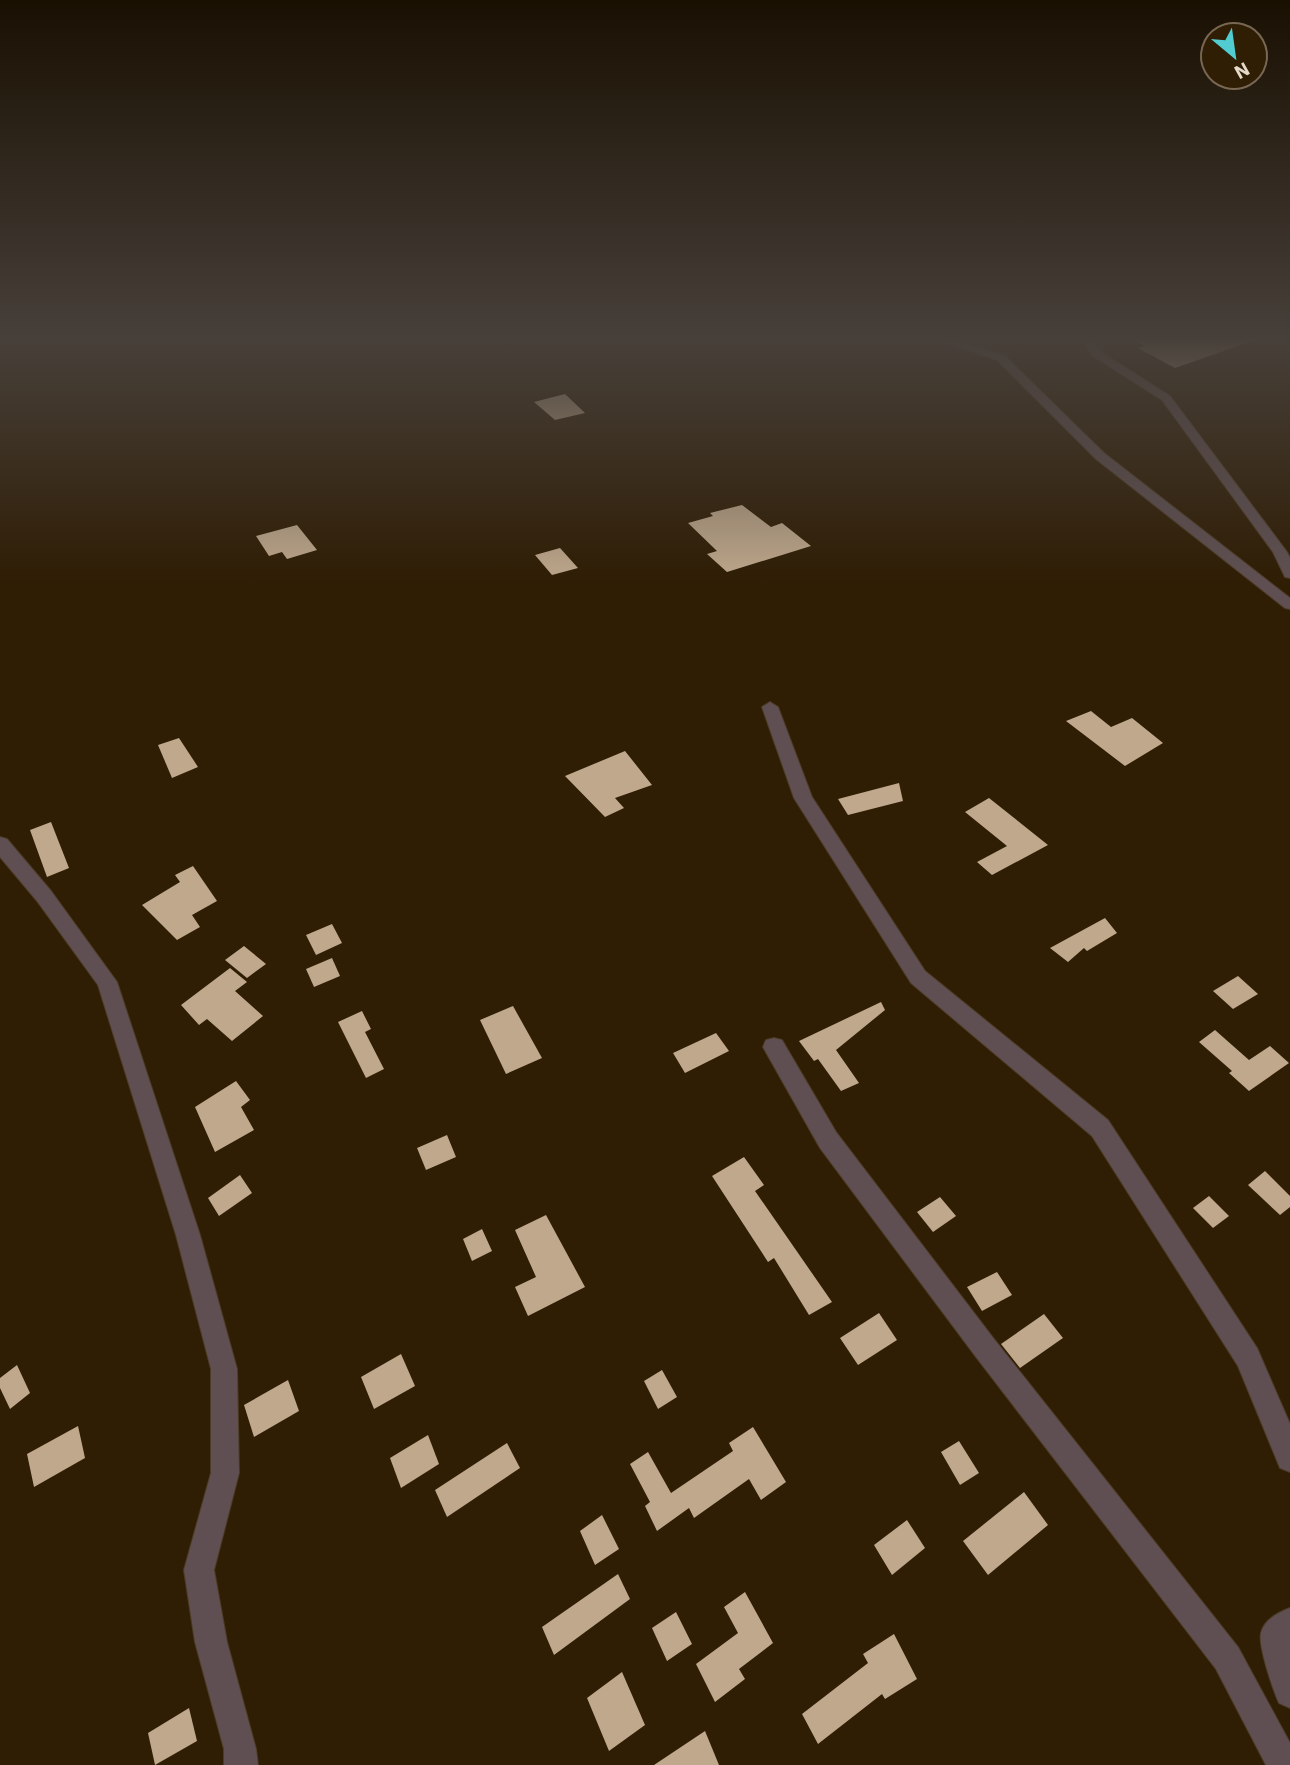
<svg xmlns="http://www.w3.org/2000/svg" width="1290" height="1765" font-family="'IBM Plex Sans',sans-serif">
<style>
.building{fill:#bfa88c}
.lines{fill:none;stroke-linecap:round;stroke-linejoin:round}
.minor-casing{stroke:#4c3b24;stroke-width:2}
.minor{fill:#5f4f52;fill-rule:evenodd}
</style>
<rect width="100%" height="100%" fill="#2f1d04"/>
<g class="building">
<polygon points="1125,337 1254,337 1255,340 1175,368 1138,348 1145,346"/>
<polygon points="565,394 585,413 555,420 534,402"/>
<polygon points="742,505 771,527 782,523 811,546 727,572 707,554 717,551 688,523 713,516 710,513"/>
<polygon points="297,525 317,550 287,559 282,552 269,556 256,536"/>
<polygon points="560,548 578,568 552,575 535,555"/>
<polygon points="1091,711 1111,727 1132,718 1163,743 1125,766 1066,721"/>
<polygon points="179,738 198,767 172,778 158,745"/>
<polygon points="625,751 652,785 615,798 624,808 605,817 565,776"/>
<polygon points="899,783 903,801 848,815 838,799"/>
<polygon points="989,798 1048,845 992,875 977,862 1007,846 965,812"/>
<polygon points="51,822 69,868 47,877 30,830"/>
<polygon points="193,866 217,901 192,915 200,927 177,940 142,905 180,882 175,875"/>
<polygon points="1105,918 1117,933 1087,951 1084,948 1068,962 1050,948"/>
<polygon points="332,924 342,943 316,955 306,935"/>
<polygon points="244,946 266,964 247,978 225,960"/>
<polygon points="332,958 340,976 314,987 306,969"/>
<polygon points="230,968 247,982 235,991 263,1016 232,1041 207,1019 199,1025 181,1005"/>
<polygon points="1238,976 1258,994 1233,1009 1213,991"/>
<polygon points="881,1002 885,1010 836,1050 859,1083 841,1091 818,1059 814,1061 799,1041"/>
<polygon points="513,1006 542,1058 506,1074 480,1020"/>
<polygon points="362,1011 371,1029 365,1032 384,1069 366,1078 338,1022"/>
<polygon points="1215,1030 1249,1060 1270,1046 1289,1063 1249,1091 1229,1073 1232,1071 1199,1042"/>
<polygon points="716,1033 729,1051 685,1073 673,1053"/>
<polygon points="236,1081 250,1100 241,1107 254,1130 215,1152 195,1107"/>
<polygon points="447,1135 456,1157 426,1170 417,1148"/>
<polygon points="744,1157 764,1185 755,1191 832,1302 809,1315 774,1258 768,1262 712,1176"/>
<polygon points="1265,1171 1290,1196 1290,1207 1280,1215 1248,1185"/>
<polygon points="240,1175 252,1193 219,1216 208,1198"/>
<polygon points="1209,1196 1229,1216 1213,1228 1193,1208"/>
<polygon points="940,1197 956,1216 933,1232 917,1212"/>
<polygon points="546,1215 585,1287 528,1316 515,1287 536,1277 515,1230"/>
<polygon points="482,1229 492,1251 472,1261 463,1239"/>
<polygon points="997,1272 1012,1295 982,1311 967,1287"/>
<polygon points="879,1313 897,1340 858,1365 840,1338"/>
<polygon points="1044,1314 1063,1338 1020,1368 1001,1344"/>
<polygon points="401,1354 415,1386 374,1409 361,1377"/>
<polygon points="17,1365 30,1393 10,1409 0,1388 0,1378"/>
<polygon points="662,1370 677,1397 658,1409 644,1381"/>
<polygon points="288,1380 299,1411 254,1437 244,1405"/>
<polygon points="78,1426 85,1458 34,1487 27,1454"/>
<polygon points="753,1427 786,1482 761,1500 749,1479 694,1518 689,1508 657,1531 645,1506 650,1502 630,1464 648,1452 671,1493 733,1451 729,1443"/>
<polygon points="428,1435 439,1464 401,1488 390,1458"/>
<polygon points="959,1441 979,1473 960,1485 941,1452"/>
<polygon points="507,1443 520,1468 447,1517 435,1490"/>
<polygon points="1024,1492 1048,1525 988,1575 963,1541"/>
<polygon points="602,1515 619,1549 595,1565 580,1531"/>
<polygon points="907,1520 925,1548 892,1575 874,1545"/>
<polygon points="618,1574 630,1599 554,1655 542,1627"/>
<polygon points="745,1592 773,1643 739,1669 745,1679 715,1702 696,1664 738,1633 724,1607"/>
<polygon points="676,1612 692,1644 667,1661 652,1628"/>
<polygon points="894,1634 917,1679 885,1699 882,1694 818,1744 802,1714 868,1663 863,1654"/>
<polygon points="622,1672 645,1725 609,1751 587,1698"/>
<polygon points="189,1708 197,1741 155,1765 148,1733"/>
<polygon points="705,1731 719,1765 654,1765"/>
</g>
<g class="lines">
<defs>
<g id="minor">
<polygon points="930,337 946,337 1005,356 1104,453 1290,598 1290,609 1285,608 1096,459 997,360"/>
<polygon points="1079,337 1090,337 1101,352 1170,396 1287,552 1290,558 1290,578 1285,577 1273,552 1162,400 1093,356"/>
<polygon points="770,702 778,707 812,797 925,971 1108,1120 1257,1348 1290,1424 1290,1472 1280,1468 1238,1366 1092,1136 911,983 794,798 762,707"/>
<polygon points="0,837 7,839 51,891 117,982 200,1235 237,1369 239,1473 214,1570 227,1642 256,1749 258,1765 224,1765 224,1749 195,1642 184,1570 211,1473 211,1369 176,1235 98,985 37,901 0,857"/>
<polygon points="774,1038 782,1040 836,1132 994,1339 1238,1647 1290,1743 1290,1765 1266,1765 1216,1669 976,1357 820,1148 763,1047 766,1040"/>
<path d="M1290,1608V1708L1279,1703C1273,1690 1258,1646 1261,1633C1264,1620 1279,1612 1290,1608Z"/>
</g>
</defs>
<use href="#minor" class="minor-casing"/>
<use href="#minor" class="minor"/>
</g>
<linearGradient id="sky" x2="0" y2="1"><stop stop-color="#1a1002"/><stop offset="0.58" stop-color="#47403a"/><stop offset="1" stop-color="#47403a" stop-opacity="0"/></linearGradient>
<rect width="1290" height="584" fill="url(#sky)"/>
<g transform="translate(1234 56) rotate(151)"><circle r="33" fill="#2f1d04" stroke="#786853" stroke-width="2"/>
<path d="M0-5L12 26L0 18L-12 26Z" fill="#51ccd1"/>
<text y="-10" font-size="19" font-weight="bold" text-anchor="middle" fill="#e5d9ca">N</text>
</g>
</svg>
